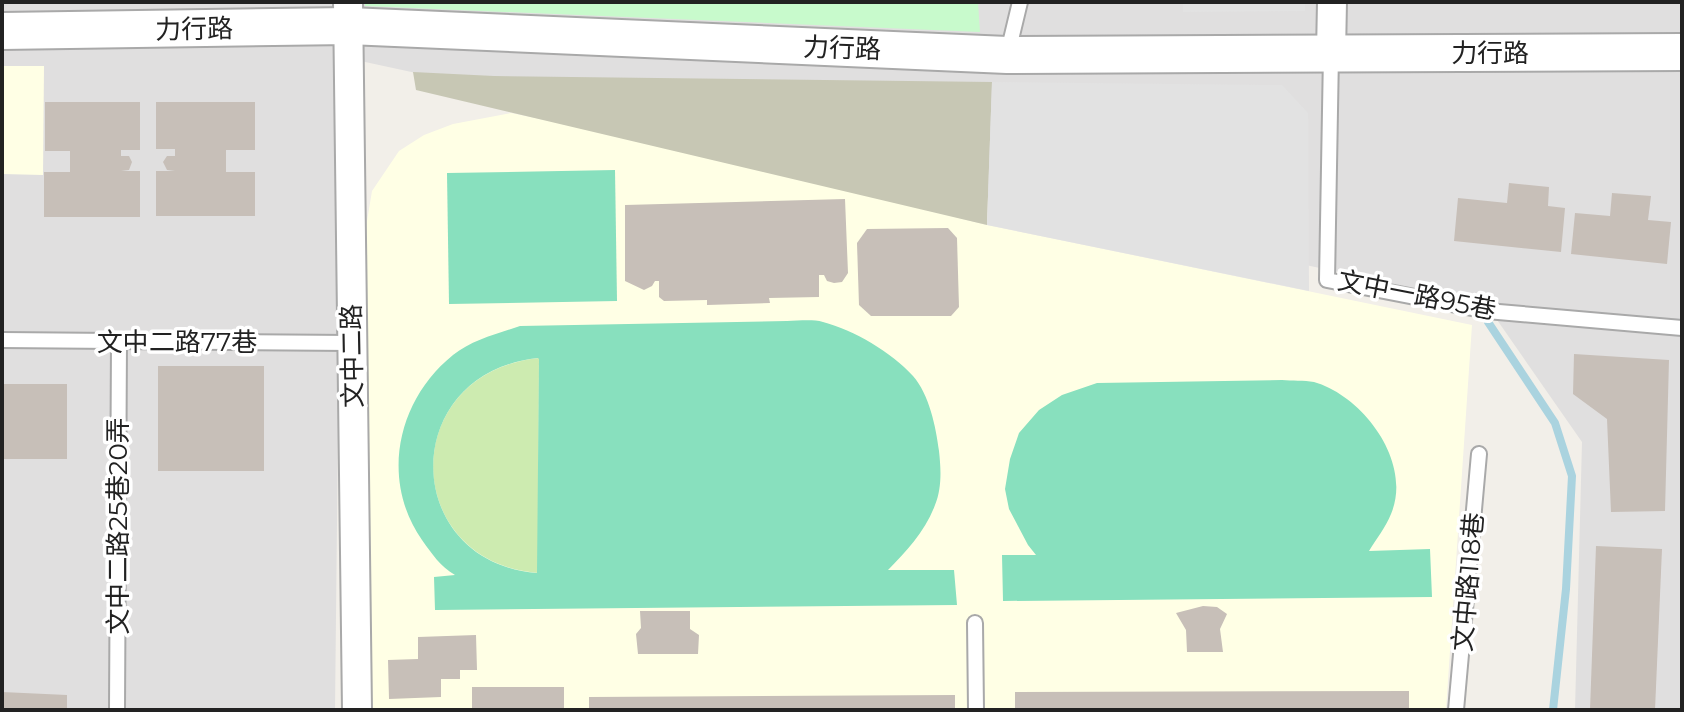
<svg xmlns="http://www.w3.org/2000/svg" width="1684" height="712" font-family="Montserrat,'Noto Sans TC',sans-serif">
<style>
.residential{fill:#e0dfdf}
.education{fill:#ffffe5}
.construction{fill:#c7c7b4}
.grass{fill:#cdebb0}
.park{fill:#c8facc}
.pitch{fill:#88e0be;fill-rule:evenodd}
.parking{fill:#e2e2e2}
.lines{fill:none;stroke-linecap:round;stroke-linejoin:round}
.stream{stroke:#aad3df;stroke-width:8}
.building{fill:#c7bfb8}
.service-casing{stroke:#a9a9a9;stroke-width:18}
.minor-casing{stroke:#a9a9a9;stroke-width:32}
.tertiary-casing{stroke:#a9a9a9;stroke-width:40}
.service{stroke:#fff;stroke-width:14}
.minor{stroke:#fff;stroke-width:28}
.tertiary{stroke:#fff;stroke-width:36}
.labels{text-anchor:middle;stroke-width:7;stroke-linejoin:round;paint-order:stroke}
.street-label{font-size:26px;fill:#222;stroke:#fff}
</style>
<rect width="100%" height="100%" fill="#f2efe9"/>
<polygon class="residential" points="2,2 1682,2 1682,710 1575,710 1582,442 1486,304 342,57 335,710 2,710"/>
<g class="education">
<polygon points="2,66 44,66 43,175 2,174"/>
<polygon points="511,113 681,148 987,225 1472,325 1446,710 370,710 366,227 372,191 399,151 424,135 453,124"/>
</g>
<polygon class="construction" points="413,72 494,76 992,82 987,225 416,90"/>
<path class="grass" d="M539,358L538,573C400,562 396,373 539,358Z"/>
<polygon class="park" points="365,2 978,2 980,32 365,6"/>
<g class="pitch">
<polygon points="615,170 617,301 449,304 447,173"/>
<path d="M787,321C798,321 812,319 823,322C854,330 891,352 913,376C929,394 936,427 939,451C941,469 942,488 935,505C926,530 906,552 888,570H954L957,605L435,610L434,577L455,575C440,566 432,554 422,540C380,480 397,400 453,355C472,340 497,334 520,326ZM538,358L539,359L537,573C400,562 397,373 538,358Z"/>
<path d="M1282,380C1292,381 1304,380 1314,382C1363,396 1413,462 1391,514C1386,527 1376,539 1369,551L1430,549L1432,597L1003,601L1002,555H1036L1028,545L1009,509L1005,489L1010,459L1019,433L1039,410L1062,395L1097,383Z"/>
</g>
<g class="parking">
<polygon points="1183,2 1305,2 1305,11 1183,12"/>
<polygon points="992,82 1282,85 1308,113 1309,291 987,225"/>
</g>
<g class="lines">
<polyline class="stream" points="1488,322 1555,423 1572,476 1566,589 1553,710"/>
</g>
<g class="building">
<polygon points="45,102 140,102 140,150 121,150 121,156 129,156 132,162 129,170 121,171 140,171 140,217 44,217 44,172 70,172 70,151 45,151"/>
<polygon points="156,102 255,102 255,150 226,150 226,172 255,172 255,216 156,216 156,171 175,171 167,170 163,162 167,156 175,156 175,149 156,149"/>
<polygon points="1509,183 1549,187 1548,206 1565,208 1561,252 1454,241 1458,198 1507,203"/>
<polygon points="1612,193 1651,196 1648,220 1671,222 1667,264 1571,254 1575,213 1610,216"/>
<polygon points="845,199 848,273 842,282 834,283 827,281 824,275 819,275 819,297 769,298 770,303 707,305 707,300 664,301 659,297 659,281 655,281 652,286 644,290 625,281 625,205"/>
<polygon points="948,228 957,238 959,307 951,316 871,316 859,305 857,243 867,229"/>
<polygon points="1574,354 1669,360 1665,511 1611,512 1607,419 1573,394"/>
<rect x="158" y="366" width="106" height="105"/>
<rect x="2" y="384" width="65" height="75"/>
<polygon points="1596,546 1662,549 1655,710 1590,710"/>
<polygon points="1203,606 1217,607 1227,614 1220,629 1223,652 1187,652 1186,630 1176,613"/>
<polygon points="640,611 690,611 690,629 699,635 698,654 638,654 636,634 641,628"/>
<polygon points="476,635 477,670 460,670 460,679 441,679 441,697 389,699 388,660 418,659 418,637"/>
<rect x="472" y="687" width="92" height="23"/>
<polygon points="1409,691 1409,710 1015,710 1015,692"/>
<polygon points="2,692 67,695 67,710 2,710"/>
<polygon points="955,695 955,710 589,710 589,697"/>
</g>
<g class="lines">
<defs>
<g id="service">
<polyline points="1008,52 1020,2"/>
<polyline points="1331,54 1327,280 1487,311 1682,328"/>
<polyline points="2,340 351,343"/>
<polyline points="975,623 976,710"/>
<polyline points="117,710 119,342"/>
<polyline points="1456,710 1479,454"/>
</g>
<g id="minor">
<polyline points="348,2 357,710"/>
<polyline points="1331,53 1332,2"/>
</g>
<polyline id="tertiary" points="2,31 349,26 1007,55 1682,52"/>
</defs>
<use href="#service" class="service-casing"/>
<use href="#minor" class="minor-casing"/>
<use href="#tertiary" class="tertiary-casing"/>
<use href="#service" class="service"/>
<use href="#minor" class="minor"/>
<use href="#tertiary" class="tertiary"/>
</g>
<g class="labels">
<g class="street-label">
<text transform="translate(194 29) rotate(-1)" y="9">力行路</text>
<text transform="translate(842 48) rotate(2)" y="9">力行路</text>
<text x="1490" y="62">力行路</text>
<text transform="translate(1417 295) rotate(11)" y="9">文中一路95巷</text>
<text x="177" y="351">文中二路77巷</text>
<text transform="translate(352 356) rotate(-91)" y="9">文中二路</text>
<text transform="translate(118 526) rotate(-90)" y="9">文中二路25巷20弄</text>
<text transform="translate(1468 582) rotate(-85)" y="9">文中路118巷</text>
</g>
</g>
<rect width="1684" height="712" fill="none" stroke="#222222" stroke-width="8"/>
</svg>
